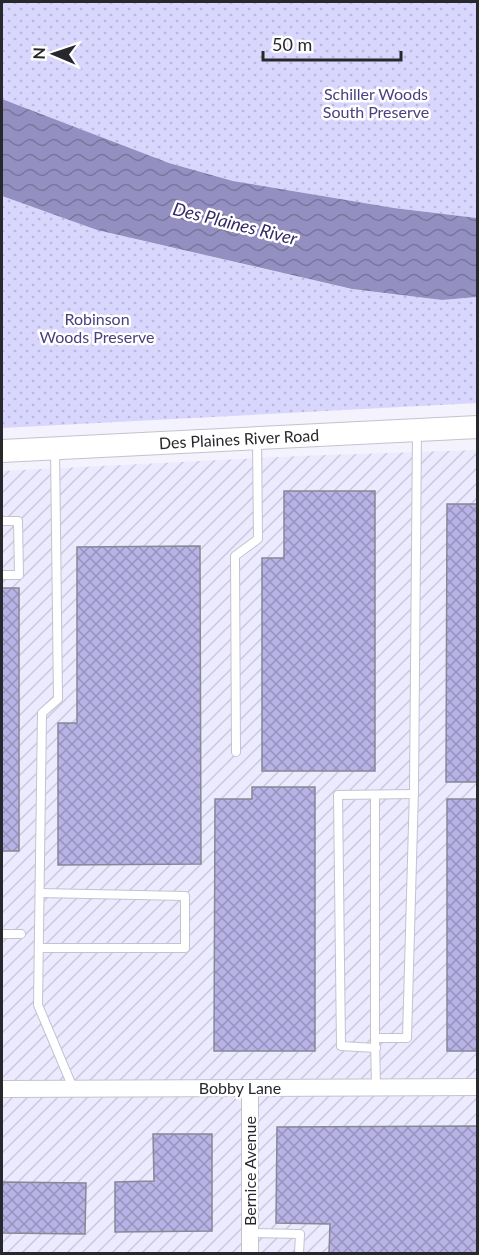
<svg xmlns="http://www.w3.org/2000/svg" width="479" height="1255" font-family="Lato,sans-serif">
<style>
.industrial{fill:url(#industrial-furrows)}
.park{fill:url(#park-dots)}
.water{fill:url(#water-waves)}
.building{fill:url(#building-cross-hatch);stroke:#888793;stroke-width:1.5}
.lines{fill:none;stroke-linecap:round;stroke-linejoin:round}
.lane-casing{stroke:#c3c3d0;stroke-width:10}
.street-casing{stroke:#c3c3d0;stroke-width:18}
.secondary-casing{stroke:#c3c3d0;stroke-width:24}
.lane{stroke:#fff;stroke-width:8}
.street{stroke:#fff;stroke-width:16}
.secondary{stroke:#fff;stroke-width:22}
.labels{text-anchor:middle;stroke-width:5;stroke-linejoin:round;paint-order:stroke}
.park-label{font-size:16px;fill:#4b4080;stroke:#fff}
.street-label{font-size:16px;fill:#28272c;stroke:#fff}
.water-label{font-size:18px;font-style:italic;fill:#352966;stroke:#fff}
</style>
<defs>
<pattern id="industrial-furrows" width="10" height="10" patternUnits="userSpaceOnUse" patternTransform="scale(1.5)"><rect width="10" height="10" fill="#ebeaff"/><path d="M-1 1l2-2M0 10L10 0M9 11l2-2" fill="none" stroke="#cac9db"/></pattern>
<pattern id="park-dots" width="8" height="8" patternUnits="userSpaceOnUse" patternTransform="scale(1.5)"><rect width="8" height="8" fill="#d9d6fe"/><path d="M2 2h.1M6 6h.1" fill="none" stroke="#bab8da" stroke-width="1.8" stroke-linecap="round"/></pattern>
<pattern id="water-waves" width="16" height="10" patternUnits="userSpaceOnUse" patternTransform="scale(1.5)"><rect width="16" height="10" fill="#948fc1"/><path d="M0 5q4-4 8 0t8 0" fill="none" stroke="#79759d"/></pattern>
<pattern id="building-cross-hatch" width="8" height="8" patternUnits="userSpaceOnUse" patternTransform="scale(1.5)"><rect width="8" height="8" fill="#b8b3e7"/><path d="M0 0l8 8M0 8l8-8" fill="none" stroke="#9692bb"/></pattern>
</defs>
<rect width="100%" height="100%" fill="#f3f2fd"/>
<polygon class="industrial" points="477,450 477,1253 2,1254 2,471 301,456"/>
<g class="park">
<polygon points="2,2 477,2 477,218 394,208 233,181 169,163 2,99"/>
<polygon points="2,196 97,230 351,289 442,300 477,297 477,403 2,428"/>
</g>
<polygon class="water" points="2,99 169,163 233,181 394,208 477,218 477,297 442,300 352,289 97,230 2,196"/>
<g class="building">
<polygon points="284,491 375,491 375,771 262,771 262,558 284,558"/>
<polygon points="447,504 478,504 478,782 446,782"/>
<polygon points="200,546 201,864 58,865 58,723 77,723 77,547"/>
<rect x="2" y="588" width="17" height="263"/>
<polygon points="252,787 315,787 315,1051 214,1051 215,799 252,799"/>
<rect x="447" y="799" width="31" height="252"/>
<polygon points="478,1126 478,1254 329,1254 330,1224 276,1223 277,1127"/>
<polygon points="153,1134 212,1134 212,1231 115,1232 115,1182 154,1181"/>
<polygon points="2,1182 86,1183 85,1234 2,1233"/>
</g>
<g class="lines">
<defs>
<g id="lane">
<polyline points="55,448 58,699 42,713 38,1005 73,1088"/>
<polyline points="2,521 18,521 19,575 2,575"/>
<polyline points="236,752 235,556 258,539 257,438"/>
<polyline points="375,795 375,1038"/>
<polyline points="2,934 21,934"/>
<polyline points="39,948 185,948 185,896 40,893"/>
<polyline points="376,1048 341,1046 338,795 414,794"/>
<polyline points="376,1087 375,1038 407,1038 414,789 417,430"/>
<polyline points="250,1233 300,1234 299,1254"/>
</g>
<g id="street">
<polyline points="250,1088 250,1254"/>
<polyline points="2,1089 478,1087"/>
</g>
<polyline id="secondary" points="2,451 478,427"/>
</defs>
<use href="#lane" class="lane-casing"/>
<use href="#street" class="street-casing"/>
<use href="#secondary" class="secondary-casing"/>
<use href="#lane" class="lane"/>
<use href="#street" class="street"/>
<use href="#secondary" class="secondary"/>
</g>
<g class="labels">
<g class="park-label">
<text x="376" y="100">Schiller Woods<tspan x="376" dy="18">South Preserve</tspan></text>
<text x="97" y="325">Robinson<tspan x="97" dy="18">Woods Preserve</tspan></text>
</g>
<g class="street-label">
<text transform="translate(239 439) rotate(-3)" y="6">Des Plaines River Road</text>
<text x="240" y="1094">Bobby Lane</text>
<text transform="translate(250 1171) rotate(-90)" y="6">Bernice Avenue</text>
</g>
<g class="water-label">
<text transform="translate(235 224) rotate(14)" y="6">Des Plaines River</text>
</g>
</g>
<rect width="479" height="1255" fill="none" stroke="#28272c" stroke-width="6"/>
<g transform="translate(54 54) rotate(272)" stroke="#ffffff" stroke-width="4.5" paint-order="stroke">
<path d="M0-4.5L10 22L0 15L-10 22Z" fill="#28272c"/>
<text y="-9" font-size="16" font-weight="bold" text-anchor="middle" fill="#28272c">N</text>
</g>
<path d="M263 51v9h138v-9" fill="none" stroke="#28272c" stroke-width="3"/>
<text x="272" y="51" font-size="18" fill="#28272c" stroke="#ffffff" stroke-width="4.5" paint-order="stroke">50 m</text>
</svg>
